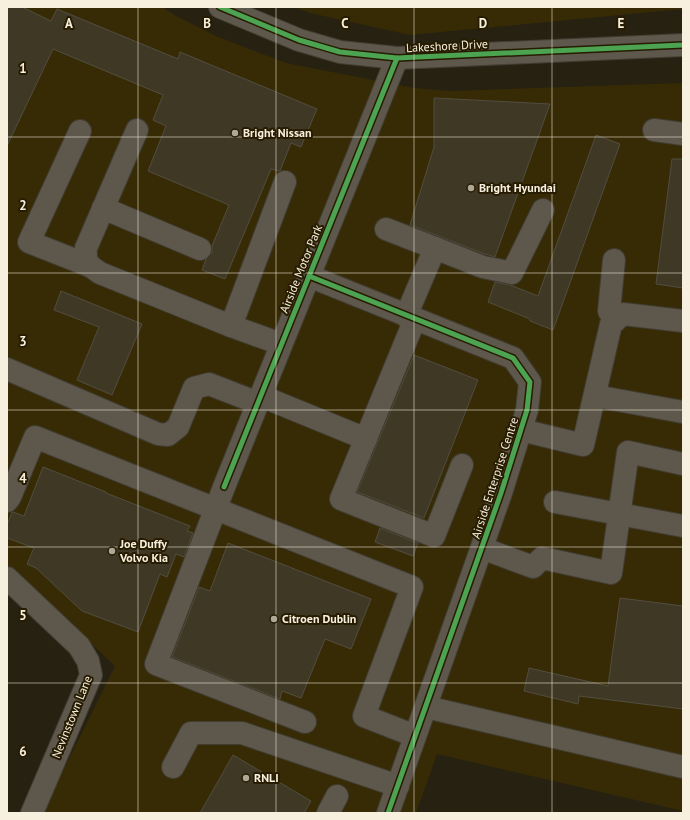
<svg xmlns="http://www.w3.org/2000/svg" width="690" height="820" font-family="'PT Sans',sans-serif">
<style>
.built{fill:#372b06}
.building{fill:#3f3825;stroke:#534d40}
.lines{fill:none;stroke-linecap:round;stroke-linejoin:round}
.minor-casing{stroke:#423d32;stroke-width:24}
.minor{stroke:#5d574c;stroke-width:22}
.cycleway-casing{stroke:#271c00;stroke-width:8}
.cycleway{stroke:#4ca352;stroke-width:5}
.grid{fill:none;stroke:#f8f0df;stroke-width:1;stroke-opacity:0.55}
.poi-dot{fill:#afa897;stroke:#271c00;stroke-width:1.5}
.labels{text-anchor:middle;stroke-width:4;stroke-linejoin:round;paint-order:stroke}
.street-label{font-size:12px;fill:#f8f0df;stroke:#271c00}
.poi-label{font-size:12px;font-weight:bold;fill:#f8f0df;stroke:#271c00;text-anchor:start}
.grid-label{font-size:13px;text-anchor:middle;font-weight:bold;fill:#f8f0df;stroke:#271c00;stroke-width:4;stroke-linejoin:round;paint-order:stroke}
</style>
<rect width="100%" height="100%" fill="#272111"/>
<g class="built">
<polygon points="7,7 162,7 178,17 218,37 286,63 414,88 451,91 683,83 683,811 437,754 416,813 42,813 115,666 7,564"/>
<polygon points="294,7 683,7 683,9 410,35 310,13"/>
</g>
<g class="building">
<polygon points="7,7 22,7 51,21 57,9 178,59 180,52 317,109 301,147 291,143 280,171 271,169 225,279 202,270 206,259 212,253 212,246 229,205 148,171 166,126 153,120 163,95 53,49 7,146"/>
<polygon points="434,98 550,104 495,257 482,253 410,225 434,147"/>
<polygon points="596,135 620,144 553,330 530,321 530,319 488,302 495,282 510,285 538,296"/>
<polygon points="672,159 683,159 683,288 656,284"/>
<polygon points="61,291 142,324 112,395 77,380 99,327 54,310"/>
<polygon points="414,355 478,380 424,518 357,492"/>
<polygon points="43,467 106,492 106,493 190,526 187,531 193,533 184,557 176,554 167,577 160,574 138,632 82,611 36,568 27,564 34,548 7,538 7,525 12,512 13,512 24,516"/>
<polygon points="380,528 418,543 413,556 375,542"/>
<polygon points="228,543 371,599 351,649 325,639 301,698 282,691 280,699 172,657 199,587 210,591"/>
<polygon points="620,598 683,606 683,709 579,696 578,704 524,691 529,668 608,686"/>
<polygon points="233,755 311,801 304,813 200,813"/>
</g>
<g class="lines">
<defs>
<g id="minor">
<polyline points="220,7 299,40 340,52 397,58 683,45"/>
<path d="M137,130L86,248C85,263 88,265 100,273L231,326L281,344"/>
<polyline points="654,130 683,134"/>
<polyline points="80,131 29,242 90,266"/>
<polyline points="103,208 200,249"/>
<polyline points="386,229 435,248 406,316"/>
<polyline points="435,248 483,267 512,273 543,210"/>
<polyline points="614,260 609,311 615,321"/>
<polyline points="309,276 513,358 530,382 527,410 501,493 388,813"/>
<polyline points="415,319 341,499 434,536 462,465"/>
<polyline points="231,326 285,182"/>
<polyline points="7,369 158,434 168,435 178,427 194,388 209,384 258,403"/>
<polyline points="261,396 366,439"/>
<polyline points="595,396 683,412"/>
<polyline points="521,430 583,445 611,324 623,314 683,321"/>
<polyline points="7,501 10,497 35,437 412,587 364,716 415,736"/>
<polyline points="555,502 683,526"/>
<polyline points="482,548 533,567 542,558 611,573 628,452 683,464"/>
<polyline points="7,578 79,646 88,661 91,675 32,813"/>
<polyline points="426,707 683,767"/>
<polyline points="305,722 156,664 224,487 397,58"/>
<polyline points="173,767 191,733 242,733 398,786"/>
<polyline points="328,813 337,796"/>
</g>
</defs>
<use href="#minor" class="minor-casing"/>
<use href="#minor" class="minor"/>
<defs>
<g id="cycleway">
<polyline points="220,7 299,40 340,52 397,58 683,45"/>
<polyline points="309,276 513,358 530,382 527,410 501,493 388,813"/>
<polyline points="224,487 397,58"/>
</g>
</defs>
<use href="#cycleway" class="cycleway-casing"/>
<use href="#cycleway" class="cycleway"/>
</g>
<path class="grid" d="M138,7V813M276,7V813M414,7V813M552,7V813M7,137H683M7,273H683M7,410H683M7,547H683M7,683H683"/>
<g class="poi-dot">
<circle cx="235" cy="133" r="4"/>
<circle cx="471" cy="188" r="4"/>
<circle cx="112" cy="551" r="4"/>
<circle cx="274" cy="619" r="4"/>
<circle cx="246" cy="778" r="4"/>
</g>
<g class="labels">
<g class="street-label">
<text transform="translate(447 46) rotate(-3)" y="4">Lakeshore Drive</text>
<text transform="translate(301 269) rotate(-68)" y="4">Airside Motor Park</text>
<text transform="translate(495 478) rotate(-72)" y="4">Airside Enterprise Centre</text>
<text transform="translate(72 717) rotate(-68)" y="4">Nevinstown Lane</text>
</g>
<g class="poi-label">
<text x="243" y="137">Bright Nissan</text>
<text x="479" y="192">Bright Hyundai</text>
<text x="120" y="548">Joe Duffy<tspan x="120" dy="14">Volvo Kia</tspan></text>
<text x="282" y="623">Citroen Dublin</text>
<text x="254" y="782">RNLI</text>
</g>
</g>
<g class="grid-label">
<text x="69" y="28">A</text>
<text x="207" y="28">B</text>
<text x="345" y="28">C</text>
<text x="483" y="28">D</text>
<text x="621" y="28">E</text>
<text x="23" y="73">1</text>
<text x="23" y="210">2</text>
<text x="23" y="346">3</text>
<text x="23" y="483">4</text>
<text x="23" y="620">5</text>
<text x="23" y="756">6</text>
</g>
<rect width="690" height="820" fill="none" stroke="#f8f0df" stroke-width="16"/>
</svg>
